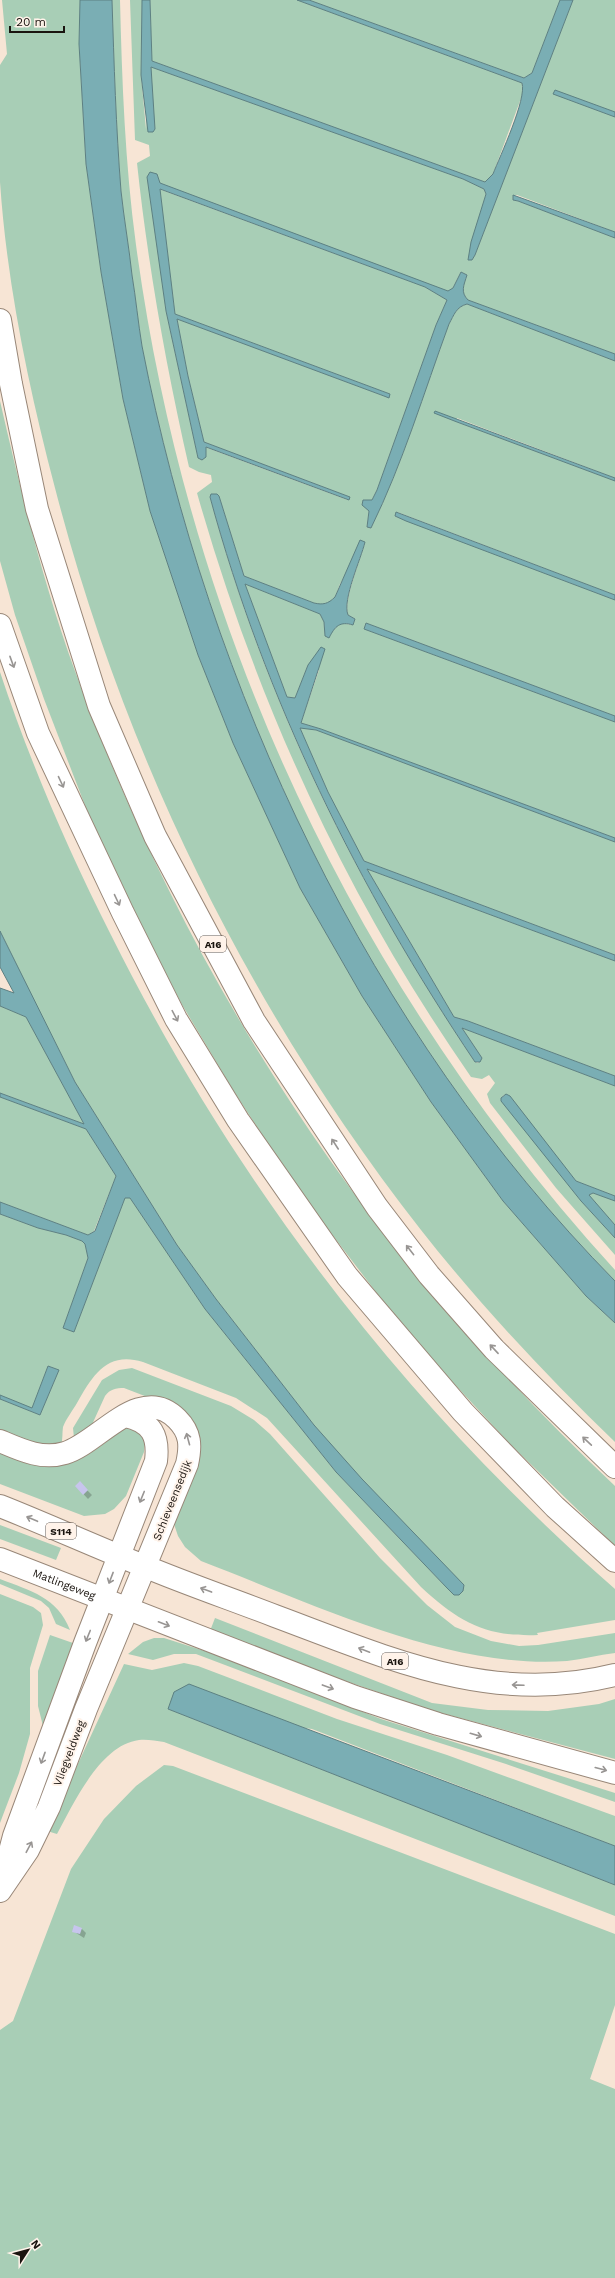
<svg xmlns="http://www.w3.org/2000/svg" width="615" height="2278" font-family="'Work Sans',sans-serif">
<style>
.green{fill:#a8ceb6}
.water{fill:#7aaeb4;stroke:#5d8082}
.shadow{fill:#0003}
.building{fill:#c7c5ed}
.lines{fill:none;stroke-linecap:round;stroke-linejoin:round}
.secondary-casing{stroke:#988778;stroke-width:24}
.highway-casing{stroke:#988778;stroke-width:24}
.secondary{stroke:#fff;stroke-width:22}
.highway{stroke:#fff;stroke-width:22}
.oneway{stroke:#989593}
.labels{text-anchor:middle;stroke-width:4;stroke-linejoin:round;paint-order:stroke}
.shield{fill:#fff3ea;stroke:#5f5751;stroke-width:1}
.shield-label{font-size:10px;font-weight:bold;fill:#1a140f}
.street-label{font-size:11px;fill:#1a140f;stroke:#fff3ea}
</style>
<rect width="100%" height="100%" fill="#f7e5d5"/>
<!-- green -->
<path class="green" d="M2 0H80L79 44 86 164 101 272 123 399 150 511 198 655 233 743 300 888 362 996 431 1102 503 1201 586 1296 615 1323V1442C546 1375 480 1305 421 1230 249 1010 125 758 55 488 29 389 7 285 0 182 0 143 0 104 0 65L7 54Z
M112 0H120C122 82 125 163 136 245 188 629 353 983 615 1270V1281C368 1031 209 688 142 346 138 322 136 299 132 275 129 247 124 219 121 191 116 127 114 64 112 0Z
M130 0H142L141 75 146 129 151 67 463 179 484 189 486 194 469 260H472L475 255 573 0H615V112L555 91 567 99 615 117V232L517 195 513 196V200L518 201 615 238V354L468 300C460 292 464 285 467 275L461 272 453 288 448 292 159 183 157 174 166 311 198 458 201 459 206 454 205 447 348 500 350 497 204 442 188 376 177 319 384 396 390 394 175 314 159 189 425 287 447 300 436 325 377 490 372 500H363L369 510 367 527 371 528C403 463 424 392 449 324 454 315 456 307 467 304L615 361V478L457 418V422L615 481V595L397 512 395 516 615 600V716L366 623 364 629 615 722V838L321 729 301 723 319 670 308 665 295 698 287 697 245 584 320 614 324 622 325 636 331 633 340 623 353 625 355 619 348 615C343 600 361 560 365 542L340 584 335 597 330 602 322 605 314 603 244 576 219 496 210 497C264 700 358 888 475 1062L478 1063 482 1058 462 1028 615 1086V1196L576 1181 504 1095 501 1098 581 1201 615 1238V1255L556 1188 490 1103 487 1094 495 1083 489 1075 482 1079 471 1077C346 897 257 704 197 493L212 482 211 475 199 472 189 467C166 366 148 266 137 163L150 156 149 145 135 140Z
M150 0H297L522 83 523 93 493 174 485 182 152 61Z
M309 0H560L532 73 524 78Z
M0 401C21 492 43 583 75 671 190 987 370 1256 615 1486V1546L510 1444 408 1334 298 1190 233 1090 181 1003 120 884 86 808 44 699 15 615 0 561Z
M0 672C30 762 68 850 111 935 235 1184 406 1406 615 1589V1620L537 1633 538 1635C485 1637 459 1622 421 1587L267 1418 236 1398 143 1362C107 1351 93 1375 77 1403 73 1410 66 1419 63 1427 62 1433 63 1439 61 1445L47 1447 0 1433V1399L40 1415 59 1370 48 1366 32 1409 0 1395V1214L38 1228 66 1235 82 1241 85 1244 88 1258 63 1328 74 1332 125 1198H130L205 1309 304 1432 336 1472 447 1588 454 1595H459L314 1425 216 1299 177 1245 75 1082 34 1000 0 931Z
M301 727 316 730 615 842V955L364 861 328 792 300 728Z
M367 869 615 961V1076L468 1021 454 1017Z
M0 1006 26 1017 84 1124 0 1093Z
M0 1097 86 1129 116 1176 94 1231 88 1235 0 1202Z
M593 1193 615 1201V1225L588 1195Z
M132 1368 231 1406 254 1420 270 1434 380 1558 427 1605 455 1627 491 1641 519 1646 538 1645 615 1633V1653C599 1655 583 1659 567 1661 449 1670 311 1603 201 1561L185 1547 178 1536 174 1524 182 1490 176 1408 124 1388C116 1388 110 1389 105 1396L90 1429 74 1438 73 1428 102 1380 119 1370Z
M128 1428 141 1434 145 1443 144 1452 126 1496 114 1509 105 1514 84 1516 0 1484V1450C19 1454 39 1461 58 1463 82 1465 105 1442 123 1429Z
M0 1525 61 1548 56 1560 0 1539Z
M0 1579C31 1591 57 1597 70 1630L56 1624 49 1608 41 1601 0 1584Z
M0 1594 33 1607 41 1613 43 1625 30 1668V1734L19 1773 0 1823Z
M215 1618 432 1703 488 1710 548 1711 599 1704 615 1699V1759L430 1710 302 1666 210 1631Z
M50 1635 73 1643V1645L46 1738 38 1706V1671Z
M154 1638H164L211 1653 381 1719 615 1793V1802L506 1764 380 1724 196 1654H174L153 1660 128 1654 143 1642Z
M184 1663 198 1666 337 1719 447 1755 615 1816V1846L312 1729 168 1709 615 1885V1916L164 1742C156 1741 147 1739 139 1740 100 1745 74 1803 57 1834L47 1831 124 1664 152 1670Z
M164 1765 173 1766 615 1934V2005L590 2079 615 2089V2278H0V2030L13 2021 71 1869 104 1819 136 1786Z"/>
<!-- water -->
<path class="water" d="M80 0H112C114 64 116 127 121 191 124 219 129 247 132 275 136 299 138 322 142 346 209 689 368 1030 615 1281V1323L586 1296 503 1201 431 1102 362 996 300 888 233 743 198 655 150 511 123 399 101 272 86 164 79 44Z
M142 0H150L152 61 485 182 493 174C500 156 527 99 522 83L297 0H309L524 78 532 73 560 0H573L475 255 472 260H468L471 242 486 194 484 189 463 179 151 67 155 129 153 132H148L141 75Z
M555 90 615 112V117L553 94Z
M150 172 157 174 160 183 448 291 453 288 461 272 467 275C464 285 460 292 468 300L615 354V361L467 304C456 307 454 315 449 324 424 392 403 463 371 528L367 527 369 511 362 505 363 500H372L377 490 436 325 447 300 425 287 160 189 175 314 390 394 389 398 384 396 177 319 188 376 204 442 350 497 349 500 206 447V457L202 460 198 458 166 311 147 177Z
M513 195 615 232V238L518 201 513 200Z
M435 411 615 478V481L457 422 434 413Z
M211 494H217L219 496 244 576 314 603C323 605 328 604 335 597L360 540 365 542C361 559 342 600 348 615L355 619 353 625C340 621 335 626 329 638L325 636 324 622 320 614 245 584 287 697 295 698 308 665 321 647 325 649 301 723 321 729 615 838V842L316 730 300 728 328 792 364 861 615 955V961L367 869 454 1017 468 1021 615 1076V1086L462 1028 482 1058 480 1062H475C358 888 265 700 210 497Z
M396 512 615 595V600L406 521 395 516Z
M366 623 615 716V722L364 629Z
M0 931 75 1082 177 1245 216 1299 314 1425 362 1479 464 1585 463 1591 459 1595H454L447 1588 336 1472 304 1432 205 1309 130 1198H125L74 1332 63 1328 88 1258 85 1244 82 1241 66 1235 38 1228 0 1214V1202L88 1235 95 1231 116 1176 86 1129 0 1097V1093L84 1124 26 1017 0 1006V988L14 993 0 967Z
M506 1094 510 1096 576 1181 615 1196V1201L593 1193 589 1195 615 1225V1238L581 1201 501 1101V1098Z
M48 1366 59 1370 40 1415 0 1399V1395L32 1408Z
M189 1684 615 1846V1885L168 1709 174 1692Z"/>
<!-- shadow -->
<path class="shadow" d="M80 1483 92 1495 88 1499 76 1486Z
M82 1929 86 1933 84 1938 73 1931Z"/>
<!-- building -->
<path class="building" d="M80 1481 88 1490 83 1495 75 1486Z
M74 1925 82 1928 80 1934 72 1932Z"/>
<g class="lines">
<defs>
<path id="secondary" d="M0 1441C21 1450 42 1460 65 1453 99 1443 140 1382 177 1419 191 1433 191 1446 187 1464L86 1709 49 1807 28 1850 0 1891
M4 1874 14 1836 85 1643 156 1461C159 1436 152 1422 126 1416"/>
<g id="highway">
<path d="M0 320 11 384 37 509 99 706 155 836 254 1021 377 1207 429 1275 494 1349 615 1467"/>
<path d="M0 625 38 733 123 913 176 1019 238 1120 347 1276 463 1412 555 1507 615 1561"/>
<path d="M0 1506C48 1525 96 1547 144 1566 187 1584 231 1599 275 1616 388 1658 492 1706 615 1675"/>
<path id="s1" d="M0 1559 355 1697 438 1724 615 1773"/>
</g>
</defs>
<!-- secondary casing -->
<use href="#secondary" class="secondary-casing"/>
<!-- highway casing -->
<use href="#highway" class="highway-casing"/>
<!-- secondary -->
<use href="#secondary" class="secondary"/>
<!-- highway -->
<use href="#highway" class="highway"/>
</g>
<!-- one-way arrows -->
<defs><path id="oneway-shaft" d="M-6 0H5M1.5-3L5.5 0L1.5 3" fill="none" stroke-width="1.6" stroke-linecap="round" stroke-linejoin="round"/></defs>
<g class="oneway">
<use href="#oneway-shaft" transform="translate(12 662) rotate(70)"/>
<use href="#oneway-shaft" transform="translate(61 782) rotate(65)"/>
<use href="#oneway-shaft" transform="translate(117 900) rotate(65)"/>
<use href="#oneway-shaft" transform="translate(175 1016) rotate(62)"/>
<use href="#oneway-shaft" transform="translate(335 1144) rotate(-123)"/>
<use href="#oneway-shaft" transform="translate(410 1250) rotate(-128)"/>
<use href="#oneway-shaft" transform="translate(494 1349) rotate(-133)"/>
<use href="#oneway-shaft" transform="translate(188 1439) rotate(-105)"/>
<use href="#oneway-shaft" transform="translate(587 1441) rotate(-137)"/>
<use href="#oneway-shaft" transform="translate(142 1497) rotate(112)"/>
<use href="#oneway-shaft" transform="translate(32 1519) rotate(-157)"/>
<use href="#oneway-shaft" transform="translate(111 1578) rotate(111)"/>
<use href="#oneway-shaft" transform="translate(206 1590) rotate(-160)"/>
<use href="#oneway-shaft" transform="translate(164 1624) rotate(21)"/>
<use href="#oneway-shaft" transform="translate(88 1636) rotate(112)"/>
<use href="#oneway-shaft" transform="translate(364 1650) rotate(-159)"/>
<use href="#oneway-shaft" transform="translate(518 1685) rotate(-178)"/>
<use href="#oneway-shaft" transform="translate(328 1687) rotate(20)"/>
<use href="#oneway-shaft" transform="translate(476 1735) rotate(16)"/>
<use href="#oneway-shaft" transform="translate(43 1758) rotate(110)"/>
<use href="#oneway-shaft" transform="translate(601 1769) rotate(15)"/>
<use href="#oneway-shaft" transform="translate(29 1847) rotate(-62)"/>
</g>
<g class="labels">
<!-- shield labels -->
<g class="shield">
<rect x="200" y="936" width="26" height="16" rx="3"/>
<rect x="46" y="1523" width="30" height="16" rx="3"/>
<rect x="382" y="1653" width="26" height="16" rx="3"/>
</g>
<g class="shield-label">
<text x="213" y="948">A16</text>
<text x="61" y="1535">S114</text>
<text x="395" y="1665">A16</text>
</g>
<!-- street labels -->
<g class="street-label">
<text transform="translate(172 1500) rotate(-68)" y="4">Schieveensedijk</text>
<text dy="4" stroke="none"><textPath href="#s1" startOffset="69">Matlingeweg</textPath></text>
<text transform="translate(69 1753) rotate(-69)" y="4">Vliegveldweg</text>
</g>
</g>
<!-- north arrow -->
<g transform="translate(28 2250) rotate(54)" stroke="#fff3ea" stroke-width="3" paint-order="stroke">
<path d="M0-3L7 15L0 10L-7 15Z" fill="#1a140f"/>
<text y="-6" font-size="11" font-weight="bold" text-anchor="middle" fill="#1a140f">N</text>
</g>
<!-- scale -->
<path d="M10 26v6h54v-6" fill="none" stroke="#1a140f" stroke-width="2"/>
<text x="16" y="26" font-size="12" fill="#1a140f" stroke="#fff3ea" stroke-width="3" paint-order="stroke">20 m</text>
</svg>
